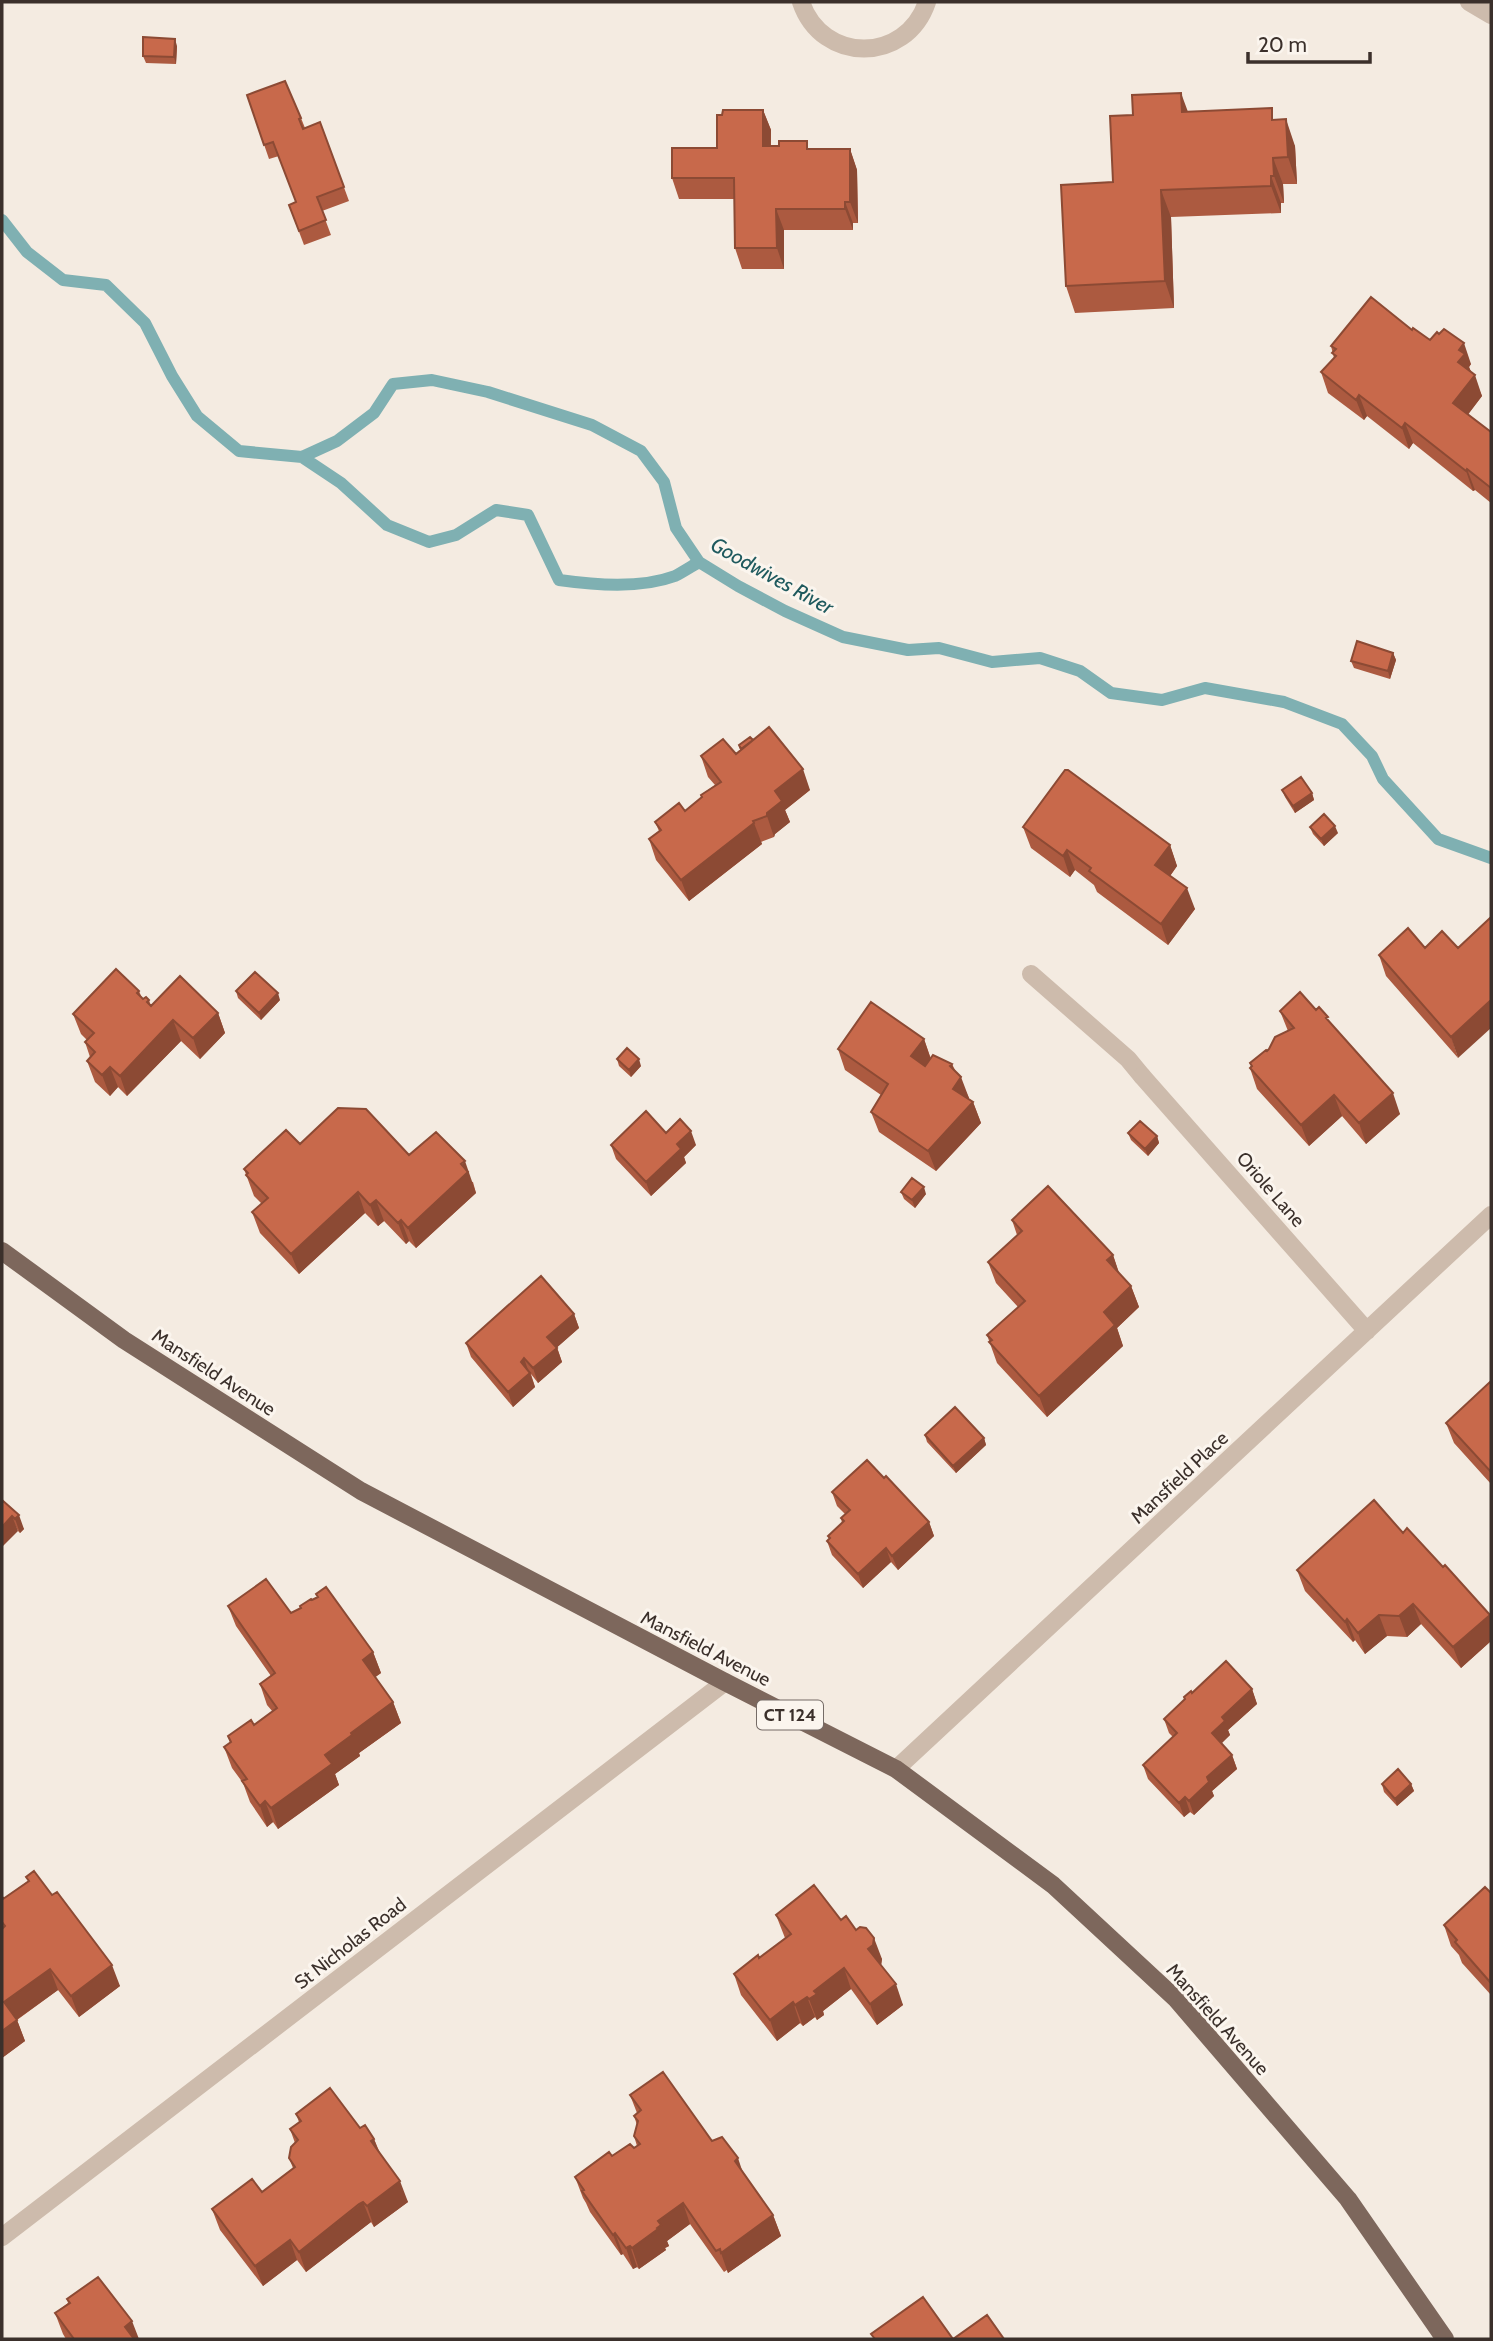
<svg xmlns="http://www.w3.org/2000/svg" width="1493" height="2341" font-family="Cabin,sans-serif">
<style>
.lines{fill:none;stroke-linecap:round;stroke-linejoin:round}
.stream{stroke:#7fb0b2;stroke-width:12}
.service{stroke:#cdbbac;stroke-width:18}
.minor{stroke:#cdbbac;stroke-width:18}
.primary{stroke:#7d675c;stroke-width:18}
.wall{fill:#ac5a40}
.shaded-wall{fill:#8c4a34}
.building{fill:#c8694b;stroke:#8c4a34;stroke-width:2}
.labels{text-anchor:middle;stroke-width:6;stroke-linejoin:round;paint-order:stroke}
.shield{fill:#fbf5ee;stroke:#756b66;stroke-width:2}
.shield-label{font-size:18px;font-weight:bold;fill:#3b302b}
.street-label{font-size:19px;fill:#3b302b;stroke:#fbf5ee}
.water-label{font-size:21px;font-style:italic;fill:#1f5a5e;stroke:#fbf5ee}
</style>
<rect width="100%" height="100%" fill="#f4ebe1"/>
<g class="lines">
<!-- stream -->
<path class="stream" d="M2 220 27 252 63 280 106 285 145 323 172 376 197 416 239 451 302 457 337 441 374 413 393 384 432 380 488 392 592 425 641 451 664 482 676 528 699 562 738 586 785 611 843 637 908 650 939 648 992 662 1040 658 1080 671 1111 693 1162 700 1205 688 1284 702 1342 724 1372 756 1383 779 1438 839 1491 858
M302 457 341 483 387 525 429 542 456 535 496 510 528 515 559 580C595 585 640 589 675 576 683 572 692 566 699 562"/>
<!-- service -->
<path class="service" d="M1031 974 1128 1059 1142 1076"/>
<!-- minor -->
<path class="minor" d="M801 2C822 64 906 64 927 2
M1469 2 1491 15
M1142 1076 1367 1331
M896 1769 1491 1215
M2 2237 725 1682"/>
<!-- primary -->
<path class="primary" d="M2 1251 124 1340 361 1491 725 1682 896 1769 1053 1885 1176 1999 1348 2199 1445 2339"/>
</g>
<!-- wall -->
<path class="wall" d="M177 46 176 64 146 63 143 56Z
M247 95 301 118 305 128 320 122 349 201 322 211 331 235 304 245 289 205 296 202 279 156 269 159Z
M763 110 771 130V146L810 149H850L857 170 858 223H853V230H784V269H742L735 248 734 199H679L672 178 717 148Z
M1188 112 1276 120 1295 146 1297 184H1283L1284 203H1281V213L1171 217 1174 308 1075 313 1066 286 1113 182Z
M1412 330 1471 364 1469 367 1482 396 1468 414 1491 432V503L1475 490 1473 491 1413 443 1409 449 1367 416 1364 420 1328 393 1321 372 1334 358 1331 346Z
M1393 653 1396 660 1390 679 1354 668 1351 661Z
M753 740 810 790 785 810 790 822 775 834 774 837 761 842 762 844 689 901 656 860 649 839 659 831 655 822 685 811 702 798 701 795 715 785 708 777 701 756 736 754 740 750 739 745Z
M1282 790 1312 793 1314 800 1295 813 1285 797Z
M1023 827 1170 845 1177 866 1170 876 1195 909 1168 945 1097 892 1094 885 1075 870 1070 877 1031 848Z
M1310 827 1338 833 1324 846 1313 834Z
M1425 948 1458 1058 1386 976 1379 955Z
M139 991 142 998 149 1000 151 1006 218 1013 225 1033 200 1059 181 1041 127 1096 118 1087 110 1096 95 1082 87 1061 90 1057 85 1042 87 1040 81 1034 73 1014Z
M236 991 280 1000 261 1020 238 998Z
M1316 1010 1329 1023 1400 1114 1366 1144 1342 1116 1309 1146 1257 1089 1250 1068 1251 1066 1250 1063 1267 1051 1288 1031 1280 1011Z
M924 1039 931 1059 952 1064 969 1098 968 1099 973 1102 981 1123 936 1171 879 1132 871 1112 881 1095 845 1070 838 1049Z
M617 1059 641 1066 631 1077 619 1066Z
M666 1133 696 1145 684 1157 686 1163 651 1196 616 1159 611 1145Z
M1128 1133 1157 1136 1159 1143 1148 1156 1131 1140Z
M300 1144 473 1182 476 1193 416 1248 409 1241 406 1244 384 1221 378 1226 365 1213 299 1274 260 1233 252 1212 262 1204 254 1196 244 1169Z
M901 1192 926 1194 915 1208 904 1199Z
M1012 1220 1113 1255 1119 1273 1131 1286 1139 1307 1117 1328 1123 1346 1047 1417 997 1363 987 1335 1018 1307 996 1283 988 1262 1017 1235Z
M574 1314 579 1328 557 1347 562 1362 538 1383 531 1374 535 1387 513 1407 471 1357 466 1343Z
M1491 1381V1484L1454 1443 1446 1423Z
M925 1435 984 1438 986 1445 956 1473 927 1442Z
M884 1478 929 1522 934 1536 898 1570 891 1562 863 1588 832 1555 827 1541 829 1539 828 1536 842 1523 841 1518 845 1514 837 1506 832 1492Z
M2 1500 24 1529 20 1533 18 1531Z
M1403 1533 1491 1619V1641L1461 1668 1421 1624 1407 1637 1387 1636 1365 1654 1355 1640 1353 1642 1305 1591 1297 1570Z
M316 1594 373 1652 381 1673 375 1677 393 1702 401 1723 359 1753 360 1756 335 1774 339 1785 278 1829 273 1822 267 1827 250 1802 243 1783 232 1768 224 1747 230 1743 228 1736 254 1725 273 1712 267 1705 260 1684 271 1676 236 1626 228 1606 291 1613 300 1608V1606L317 1597Z
M1252 1689 1257 1704 1228 1730 1230 1735 1221 1743 1232 1755 1237 1769 1212 1791 1214 1796 1194 1815 1190 1812 1184 1817 1148 1779 1143 1765 1173 1737 1169 1733 1164 1719 1184 1700V1697L1192 1693Z
M1382 1784H1411L1414 1791 1397 1806 1384 1792Z
M26 1877 120 1986 79 2017 58 1990 17 2020 25 2041 2 2058V1896L3 1899 28 1881Z
M1491 1893V1995L1462 1963 1459 1955 1451 1946 1444 1925Z
M776 1915 841 1920 856 1930 882 1959 881 1965 903 2005 877 2025 851 1989 823 2011 824 2015 817 2020 815 2017 803 2026 800 2023 777 2041 741 1995 734 1974 759 1958 785 1938Z
M630 2095 712 2141 743 2172 773 2215 781 2236 728 2273 727 2270 724 2272 690 2224 667 2241 669 2246 665 2248 666 2250 639 2269 637 2267 633 2269 623 2254 621 2255 590 2212 586 2203 583 2198 575 2177 612 2156 637 2146 634 2136 637 2125 634 2116 637 2113Z
M296 2114 360 2128 374 2139 380 2153 408 2202 374 2227 371 2222 367 2225 306 2272 297 2260 263 2286 220 2230 212 2209 262 2192 293 2168 289 2158 295 2143 290 2129 299 2122Z
M67 2299 139 2339H66L63 2334 55 2313 68 2303Z"/>
<!-- shaded-wall -->
<path class="shaded-wall" d="M175 39 177 46 176 64 174 57Z
M1181 93 1191 120 1182 112Z
M763 110 771 130 770 167 763 146Z
M1286 119 1295 146 1297 184 1288 157Z
M850 149 857 170 858 223 850 202Z
M1273 158 1283 184 1284 203 1274 176Z
M1271 176 1281 203V213L1271 186Z
M1161 190 1171 217 1174 308 1165 281Z
M845 202 853 223V230L845 209Z
M776 209 784 230V269L777 248Z
M1464 343 1471 364 1469 367 1472 375 1458 362 1459 350Z
M1475 375 1482 396 1461 424 1453 403Z
M1359 395 1367 416 1364 420 1356 400Z
M1405 423 1413 443 1409 449 1402 428Z
M1467 469 1475 490 1473 491 1466 471Z
M1393 653 1396 660 1390 679 1388 671Z
M803 769 810 790 785 810 790 822 775 834 774 837 767 816 775 791Z
M1312 793 1314 800 1295 813 1293 806Z
M754 823 762 844 689 901 681 880Z
M1335 826 1338 833 1324 846 1321 839Z
M1170 845 1177 866 1163 886 1155 865Z
M1067 850 1075 870 1070 877 1063 856Z
M1187 888 1195 909 1168 945 1161 924Z
M278 993 280 1000 261 1020 259 1013Z
M1491 1000V1028L1458 1058 1451 1037Z
M218 1013 225 1033 200 1059 193 1038Z
M173 1020 181 1041 127 1096 120 1076Z
M924 1039 931 1060 919 1077 911 1056Z
M639 1059 641 1066 631 1077 629 1070Z
M952 1064 958 1082 961 1077 969 1098 961 1109 953 1089 950 1066Z
M110 1067 118 1087 110 1096 102 1075Z
M1393 1093 1400 1114 1366 1144 1359 1123Z
M1334 1095 1342 1116 1309 1146 1301 1125Z
M973 1102 981 1123 936 1171 928 1151Z
M691 1131 696 1145 684 1157 686 1163 651 1196 646 1182 677 1144Z
M1157 1136 1159 1143 1148 1156 1145 1149Z
M465 1161 476 1193 416 1248 408 1228Z
M924 1187 926 1194 915 1208 912 1200Z
M358 1192 365 1213 299 1274 291 1254Z
M376 1200 384 1221 378 1226 370 1205Z
M401 1220 409 1241 406 1244 398 1223Z
M1113 1255 1120 1276 1107 1260Z
M1131 1286 1139 1307 1117 1328 1123 1346 1047 1417 1039 1396 1104 1312Z
M574 1314 579 1328 553 1351 547 1337Z
M557 1348 562 1362 538 1383 533 1368Z
M524 1358 529 1373 521 1362Z
M530 1373 535 1387 513 1407 508 1392Z
M984 1438 986 1445 956 1473 953 1466Z
M19 1515 24 1529 20 1533 15 1519Z
M12 1516 18 1531 2 1547V1527Z
M929 1522 934 1536 898 1570 892 1556Z
M886 1548 891 1562 863 1588 858 1574Z
M1413 1604 1421 1624 1407 1637 1399 1616Z
M1379 1615 1387 1636 1365 1654 1358 1633Z
M1490 1615 1491 1619V1641L1461 1668 1453 1647Z
M1347 1619 1355 1640 1353 1642 1345 1622Z
M373 1652 381 1673 370 1681 363 1660Z
M1252 1689 1257 1704 1228 1730 1230 1735 1217 1748 1212 1733 1222 1717Z
M393 1702 401 1723 359 1753 360 1756 335 1774 339 1785 278 1829 271 1808 325 1755 351 1733Z
M1232 1755 1237 1769 1212 1791 1214 1796 1194 1815 1189 1801 1207 1777Z
M1411 1784 1414 1791 1397 1806 1395 1799Z
M1185 1797 1190 1812 1184 1817 1179 1803Z
M265 1801 273 1822 267 1827 260 1806Z
M874 1938 882 1959 881 1966 868 1949Z
M112 1965 120 1986 79 2017 71 1996Z
M844 1968 851 1989 823 2011 824 2015 817 2020 809 1999 814 1991Z
M50 1969 58 1990 12 2023 4 2002Z
M896 1984 903 2005 877 2025 870 2004Z
M807 1997 815 2017 803 2026 795 2005Z
M793 2002 800 2023 777 2041 770 2020Z
M17 2020 25 2041 2 2058V2031Z
M374 2139 382 2160 371 2141Z
M738 2158 745 2179 735 2161Z
M400 2181 408 2202 374 2227 367 2206Z
M363 2202 371 2222 306 2272 299 2252Z
M683 2203 690 2224 667 2241 669 2246 665 2248 666 2250 639 2269 632 2248 657 2228 658 2221Z
M773 2215 781 2236 728 2273 721 2253Z
M615 2233 623 2254 621 2255 613 2235Z
M290 2240 297 2260 263 2286 255 2266Z
M630 2246 637 2267 633 2269 626 2248Z
M132 2321 139 2339H130L125 2327Z"/>
<!-- building -->
<path class="building" d="M143 37 175 39 174 57 143 56Z
M285 81 301 118 299 119 303 129 320 122 344 187 317 197 326 220 299 231 289 205 296 202 273 142 264 145 247 95Z
M1181 93 1182 112 1272 108V120L1286 119 1288 157 1273 158 1274 176H1271V186L1161 190 1165 281 1066 286 1061 185 1113 182 1110 116 1133 115 1132 95Z
M723 110H763V146H779V141H807V149H850V202H845V209H776L777 248H735L734 178H672V148H717V115H722Z
M1371 297 1412 330 1413 328 1430 340 1437 332 1439 334 1444 329 1464 343 1459 350 1465 354 1458 362 1475 375 1453 403 1491 432V488L1467 469 1466 471 1405 423 1402 428 1359 395 1356 400 1321 372 1336 356 1332 353 1336 349 1331 346Z
M1357 641 1393 653 1388 671 1351 661Z
M769 727 803 769 775 791 782 801 767 813V816L753 821 754 823 681 880 649 839 661 830 655 822 679 803 685 811 702 797 701 795 721 782 701 756 723 739 736 754Z
M750 737 753 740 741 749 739 745Z
M1065 770H1068L1170 845 1155 865 1187 888 1161 924 1089 871 1091 868 1067 850 1063 856 1023 827Z
M1301 777 1312 793 1293 806 1282 790Z
M1324 814 1335 826 1321 839 1310 827Z
M1491 917V1000L1451 1037 1379 955 1408 928 1425 948 1442 931 1458 948Z
M116 969 139 991 137 993 143 999 146 997 149 1000 147 1002 151 1006 180 976 218 1013 193 1038 173 1020 120 1076 110 1067 102 1075 87 1061 95 1052 85 1042 94 1033 73 1014Z
M255 972 278 993 259 1013 236 991Z
M1300 992 1316 1010 1319 1007 1328 1017 1326 1018 1393 1093 1359 1123 1334 1095 1301 1125 1250 1068 1252 1066 1250 1063 1266 1050 1267 1051 1269 1049 1275 1037 1294 1028 1280 1011Z
M871 1002 924 1039 911 1056 925 1066 933 1055 952 1064 950 1066 961 1077 953 1089 973 1102 928 1151 871 1112 888 1084 838 1049Z
M627 1048 639 1059 629 1070 617 1059Z
M338 1108 366 1109 409 1155 436 1132 465 1161 461 1164 468 1172 408 1228 401 1220 398 1223 376 1200 370 1205 358 1192 291 1254 252 1212 268 1198 246 1175 248 1173 244 1169 286 1130 300 1144Z
M646 1111 666 1133 680 1119 691 1131 677 1144 681 1149 646 1182 611 1145Z
M1140 1121 1157 1136 1145 1149 1128 1133Z
M912 1178 924 1187 912 1200 901 1192Z
M1048 1186 1113 1255 1107 1260 1131 1286 1104 1312 1115 1325 1039 1396 989 1342 992 1340 987 1335 1025 1301 988 1262 1022 1231 1012 1220Z
M541 1276 574 1314 547 1337 557 1348 533 1368 524 1358 521 1362 530 1373 508 1392 466 1343Z
M1491 1381V1472L1446 1423Z
M955 1407 984 1438 953 1466 925 1435Z
M867 1460 884 1478 886 1476 929 1522 892 1556 886 1548 858 1574 827 1541 830 1538 828 1536 844 1521 841 1518 850 1510 832 1492Z
M2 1500 19 1515 15 1519 12 1516 2 1527Z
M1374 1500 1403 1533 1407 1528 1443 1567 1445 1565 1490 1615 1453 1647 1413 1604 1399 1616 1379 1615 1358 1633 1347 1619 1345 1622 1297 1570Z
M266 1579 291 1613 301 1608 300 1606 311 1599 312 1600 318 1597 316 1594 326 1587 373 1652 363 1660 393 1702 351 1733 352 1735 325 1755 332 1764 271 1808 265 1801 260 1806 242 1781 247 1779 224 1747 231 1742 228 1736 251 1720 254 1725 277 1708 260 1684 275 1673 228 1606Z
M1226 1661 1252 1689 1222 1717 1225 1721 1212 1733 1232 1755 1207 1777 1209 1782 1189 1801 1185 1797 1179 1803 1143 1765 1177 1733 1164 1719 1185 1699 1184 1697 1191 1691 1192 1693Z
M1398 1769 1411 1784 1395 1799 1382 1784Z
M34 1871 52 1895 57 1892 112 1965 71 1996 50 1969 4 2002 17 2020 2 2031V1929L5 1926 2 1922V1896L3 1899 29 1881 26 1877Z
M814 1885 841 1920 846 1916 856 1930 860 1927 866 1928 874 1938 873 1945 868 1949 896 1984 870 2004 844 1968 814 1991 817 1994 809 1999 807 1997 795 2005 793 2002 770 2020 734 1974 758 1955 759 1958 791 1934 776 1915Z
M1485 1887 1491 1893 1490 1982 1455 1942 1457 1940 1444 1925Z
M663 2072 712 2141 722 2137 738 2158 735 2161 773 2215 721 2253 720 2249 716 2251 683 2203 658 2221 661 2225 657 2228 658 2229 632 2248 630 2246 626 2248 615 2233 613 2235 582 2191 584 2190 575 2177 609 2152 612 2156 630 2144 634 2148 640 2144 634 2136 638 2121 634 2116 641 2110 630 2095Z
M330 2088 360 2128 365 2125 374 2139 371 2141 400 2181 367 2206 363 2202 359 2204 299 2252 290 2240 255 2266 212 2209 252 2179 262 2192 295 2167 289 2158 291 2147 298 2140 290 2129 301 2121 296 2114Z
M98 2277 132 2321 125 2327 134 2339H74L55 2313 70 2303 67 2299Z
M923 2297 953 2339 987 2315 1004 2339H875L871 2334Z"/>
<g class="labels">
<!-- shield labels -->
<rect class="shield" x="757" y="1700.5" width="66" height="29" rx="5"/>
<g class="shield-label">
<text x="790" y="1721">CT 124</text>
</g>
<!-- street labels -->
<g class="street-label">
<text transform="translate(1271 1189) rotate(49)" y="7">Oriole Lane</text>
<text transform="translate(214 1372) rotate(33)" y="7">Mansfield Avenue</text>
<text transform="translate(1179 1477) rotate(-43)" y="7">Mansfield Place</text>
<text transform="translate(706 1648) rotate(27)" y="7">Mansfield Avenue</text>
<text transform="translate(350 1943) rotate(-38)" y="7">St Nicholas Road</text>
<text transform="translate(1218 2019) rotate(48)" y="7">Mansfield Avenue</text>
</g>
<!-- water labels -->
<g class="water-label">
<text transform="translate(772 576) rotate(29)" y="7">Goodwives River</text>
</g>
</g>
<!-- border -->
<rect width="1493" height="2341" fill="none" stroke="#3b302b" stroke-width="7"/>
<!-- scale -->
<path d="M1248 52v10h122v-10" fill="none" stroke="#3b302b" stroke-width="3.5"/>
<text x="1258" y="52" font-size="21" fill="#3b302b" stroke="#fbf5ee" stroke-width="5" paint-order="stroke">20 m</text>
</svg>
